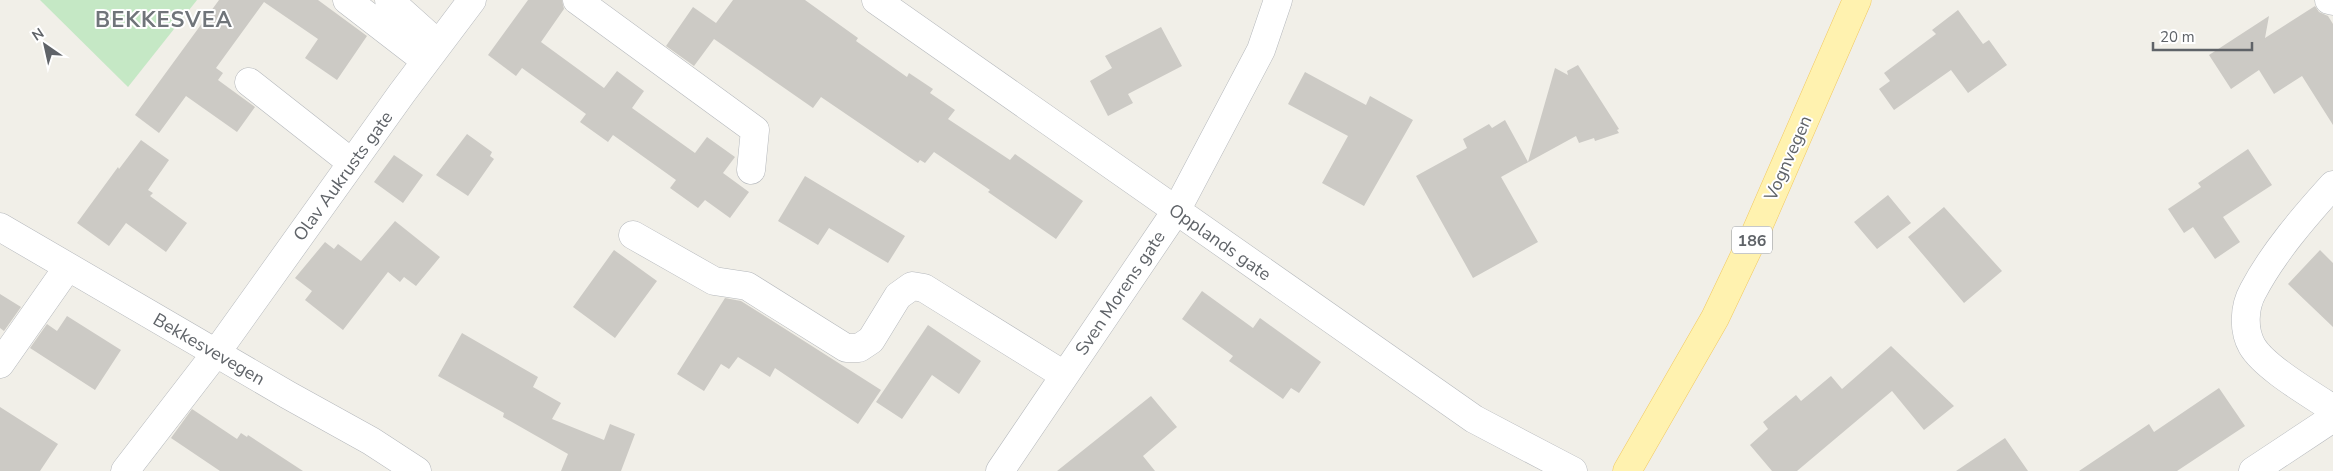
<svg xmlns="http://www.w3.org/2000/svg" width="2333" height="471" font-family="'Nunito Sans',sans-serif">
<style>
.green{fill:#c5e8c5}
.building{fill:#cccac5}
.lines{fill:none;stroke-linecap:round;stroke-linejoin:round}
.minor-casing{stroke:#b5b8bc;stroke-width:29}
.major-casing{stroke:#f2c960;stroke-width:29}
.minor{stroke:#fff;stroke-width:28}
.major{stroke:#fff2af;stroke-width:28}
.labels{text-anchor:middle;stroke-width:4;stroke-linejoin:round;paint-order:stroke}
.shield{fill:#fff;stroke:#8f9295;stroke-width:1}
.shield-label{font-size:16px;font-weight:bold;fill:#5f6368}
.street-label{font-size:18px;fill:#5f6368;stroke:#fff}
.district-label{font-size:22px;font-weight:bold;letter-spacing:1px;fill:#70757a;stroke:#fff}
</style>
<rect width="100%" height="100%" fill="#f1efe8"/>
<!-- green -->
<path class="green" d="M40 0H197L128 87Z"/>
<!-- building -->
<path class="building" d="M219 0H318L367 36 337 80 305 58 318 39 264 2 216 68 223 73 218 80 255 107 237 132 186 96 159 133 135 115Z
M528 0H562L564 9 541 42 604 88 617 71 644 91 632 108 695 153 707 137 735 157 723 173 749 192 730 218 705 200 698 208 670 188 676 180 613 135 608 142 580 122 586 114 522 68 516 76 488 55Z
M733 0H805L858 38 856 41 907 77 909 73 933 89 930 93 955 110 948 119 1010 160 1015 154 1083 201 1056 239 988 192 990 190 934 152 925 163 920 160 918 163 821 97 813 108 714 39 694 66 666 46 693 7 716 23Z
M2315 6 2319 12 2328 16 2333 24V125L2302 76 2274 94 2259 70 2231 89 2209 55 2269 16 2265 38Z
M1958 10 1983 44 1989 40 2007 65 1968 93 1951 70 1894 110 1879 89 1890 81 1884 73 1936 34 1932 30Z
M1161 27 1182 66 1128 94 1133 103 1108 116 1090 81 1112 68 1105 56Z
M1578 65 1619 129 1617 130 1619 133 1595 141 1594 138 1579 143 1576 136 1501 177 1538 242 1473 278 1416 176 1467 148 1463 139 1489 124 1492 128 1505 120 1528 162 1555 68 1568 75 1567 71Z
M1305 72 1366 105 1370 96 1413 120 1364 206 1322 183 1348 136 1288 104Z
M467 134 492 152 490 156 494 159 468 196 436 175Z
M141 140 169 160 148 190 153 193 150 196 187 223 166 252 126 223 109 246 77 223 118 167 119 169Z
M2248 149 2272 185 2223 217 2240 242 2215 259 2193 227 2184 233 2168 209 2201 187 2198 183Z
M394 155 423 175 403 203 374 182Z
M805 176 905 236 888 263 829 228 818 245 778 221Z
M1888 195 1911 223 1877 249 1854 222Z
M1944 207 2002 271 1964 303 1908 237Z
M395 221 440 257 416 286 404 277 400 282 388 272 343 330 305 300 312 291 295 278 325 242 334 249 338 244 361 261Z
M614 250 657 281 615 338 573 307Z
M2320 250 2333 263V327L2288 284Z
M1202 291 1253 328 1260 318 1321 362 1299 393 1291 388 1283 399 1229 361 1233 356 1182 319Z
M0 294 21 307 4 331 0 328Z
M725 298 741 301 881 390 858 424 775 368 770 377 738 357 729 369 721 364 704 391 677 374Z
M67 316 121 350 95 390 30 348 47 324 57 331Z
M928 325 981 361 959 394 932 375 902 419 876 402Z
M462 333 538 377 533 387 561 403 552 419 604 440 610 424 635 434 621 471H561L568 454 503 417 504 413 438 376Z
M1891 346 1954 406 1924 430 1892 391 1797 471H1772L1750 445 1768 429 1763 422 1796 395 1801 401 1831 376 1842 389Z
M2219 388 2245 426 2177 471H2079L2149 424 2154 432Z
M1151 396 1177 427 1143 456 1155 471H1057Z
M0 407 58 444 40 471H0Z
M192 409 237 439 241 433 247 437 248 435 303 471H220L171 438Z
M2005 438 2028 471H1956Z"/>
<g class="lines">
<defs>
<path id="minor" d="M347 0 426 61
M389 0 438 44
M577 0 755 130 751 170
M876 0 1474 419 1573 471
M2329 0 2333 1
M249 82 352 163
M2333 185C2304 217 2273 253 2253 291 2244 307 2243 330 2252 346 2265 368 2311 394 2333 409
M0 227 288 395 371 441 417 471
M633 235 714 281 747 286 846 348H859L871 340 898 296 912 286 924 288 1064 375
M0 364 68 267
M125 471 216 353 402 93 472 0
M1000 471 1176 211 1261 50 1278 0
M2253 471 2333 418"/>
<path id="major" d="M1627 471 1715 318 1755 234 1857 0"/>
</defs>
<!-- minor casing -->
<use href="#minor" class="minor-casing"/>
<!-- major casing -->
<use href="#major" class="major-casing"/>
<!-- minor -->
<use href="#minor" class="minor"/>
<!-- major -->
<use href="#major" class="major"/>
</g>
<g class="labels">
<!-- shield labels -->
<rect class="shield" x="1732" y="226.5" width="40" height="27" rx="4"/>
<g class="shield-label">
<text x="1752" y="246">186</text>
</g>
<!-- street labels -->
<g class="street-label">
<text transform="translate(1788 158) rotate(-66)" y="6">Vognvegen</text>
<text transform="translate(343 176) rotate(-54)" y="6">Olav Aukrusts gate</text>
<text transform="translate(1220 242) rotate(35)" y="6">Opplands gate</text>
<text transform="translate(1120 293) rotate(-56)" y="6">Sven Morens gate</text>
<text transform="translate(209 349) rotate(30)" y="6">Bekkesvevegen</text>
</g>
<!-- district labels -->
<g class="district-label">
<text x="164" y="27">BEKKESVEA</text>
</g>
</g>
<!-- north arrow -->
<g transform="translate(45 45) rotate(326)" stroke="#ffffff" stroke-width="4" paint-order="stroke">
<path d="M0-4L9 19L0 12L-9 19Z" fill="#5f6368"/>
<text y="-8" font-size="14" font-weight="bold" text-anchor="middle" fill="#5f6368">N</text>
</g>
<!-- scale -->
<path d="M2153 42v8h99v-8" fill="none" stroke="#5f6368" stroke-width="2.5"/>
<text x="2160" y="42" font-size="15" fill="#5f6368" stroke="#ffffff" stroke-width="4" paint-order="stroke">20 m</text>
</svg>
